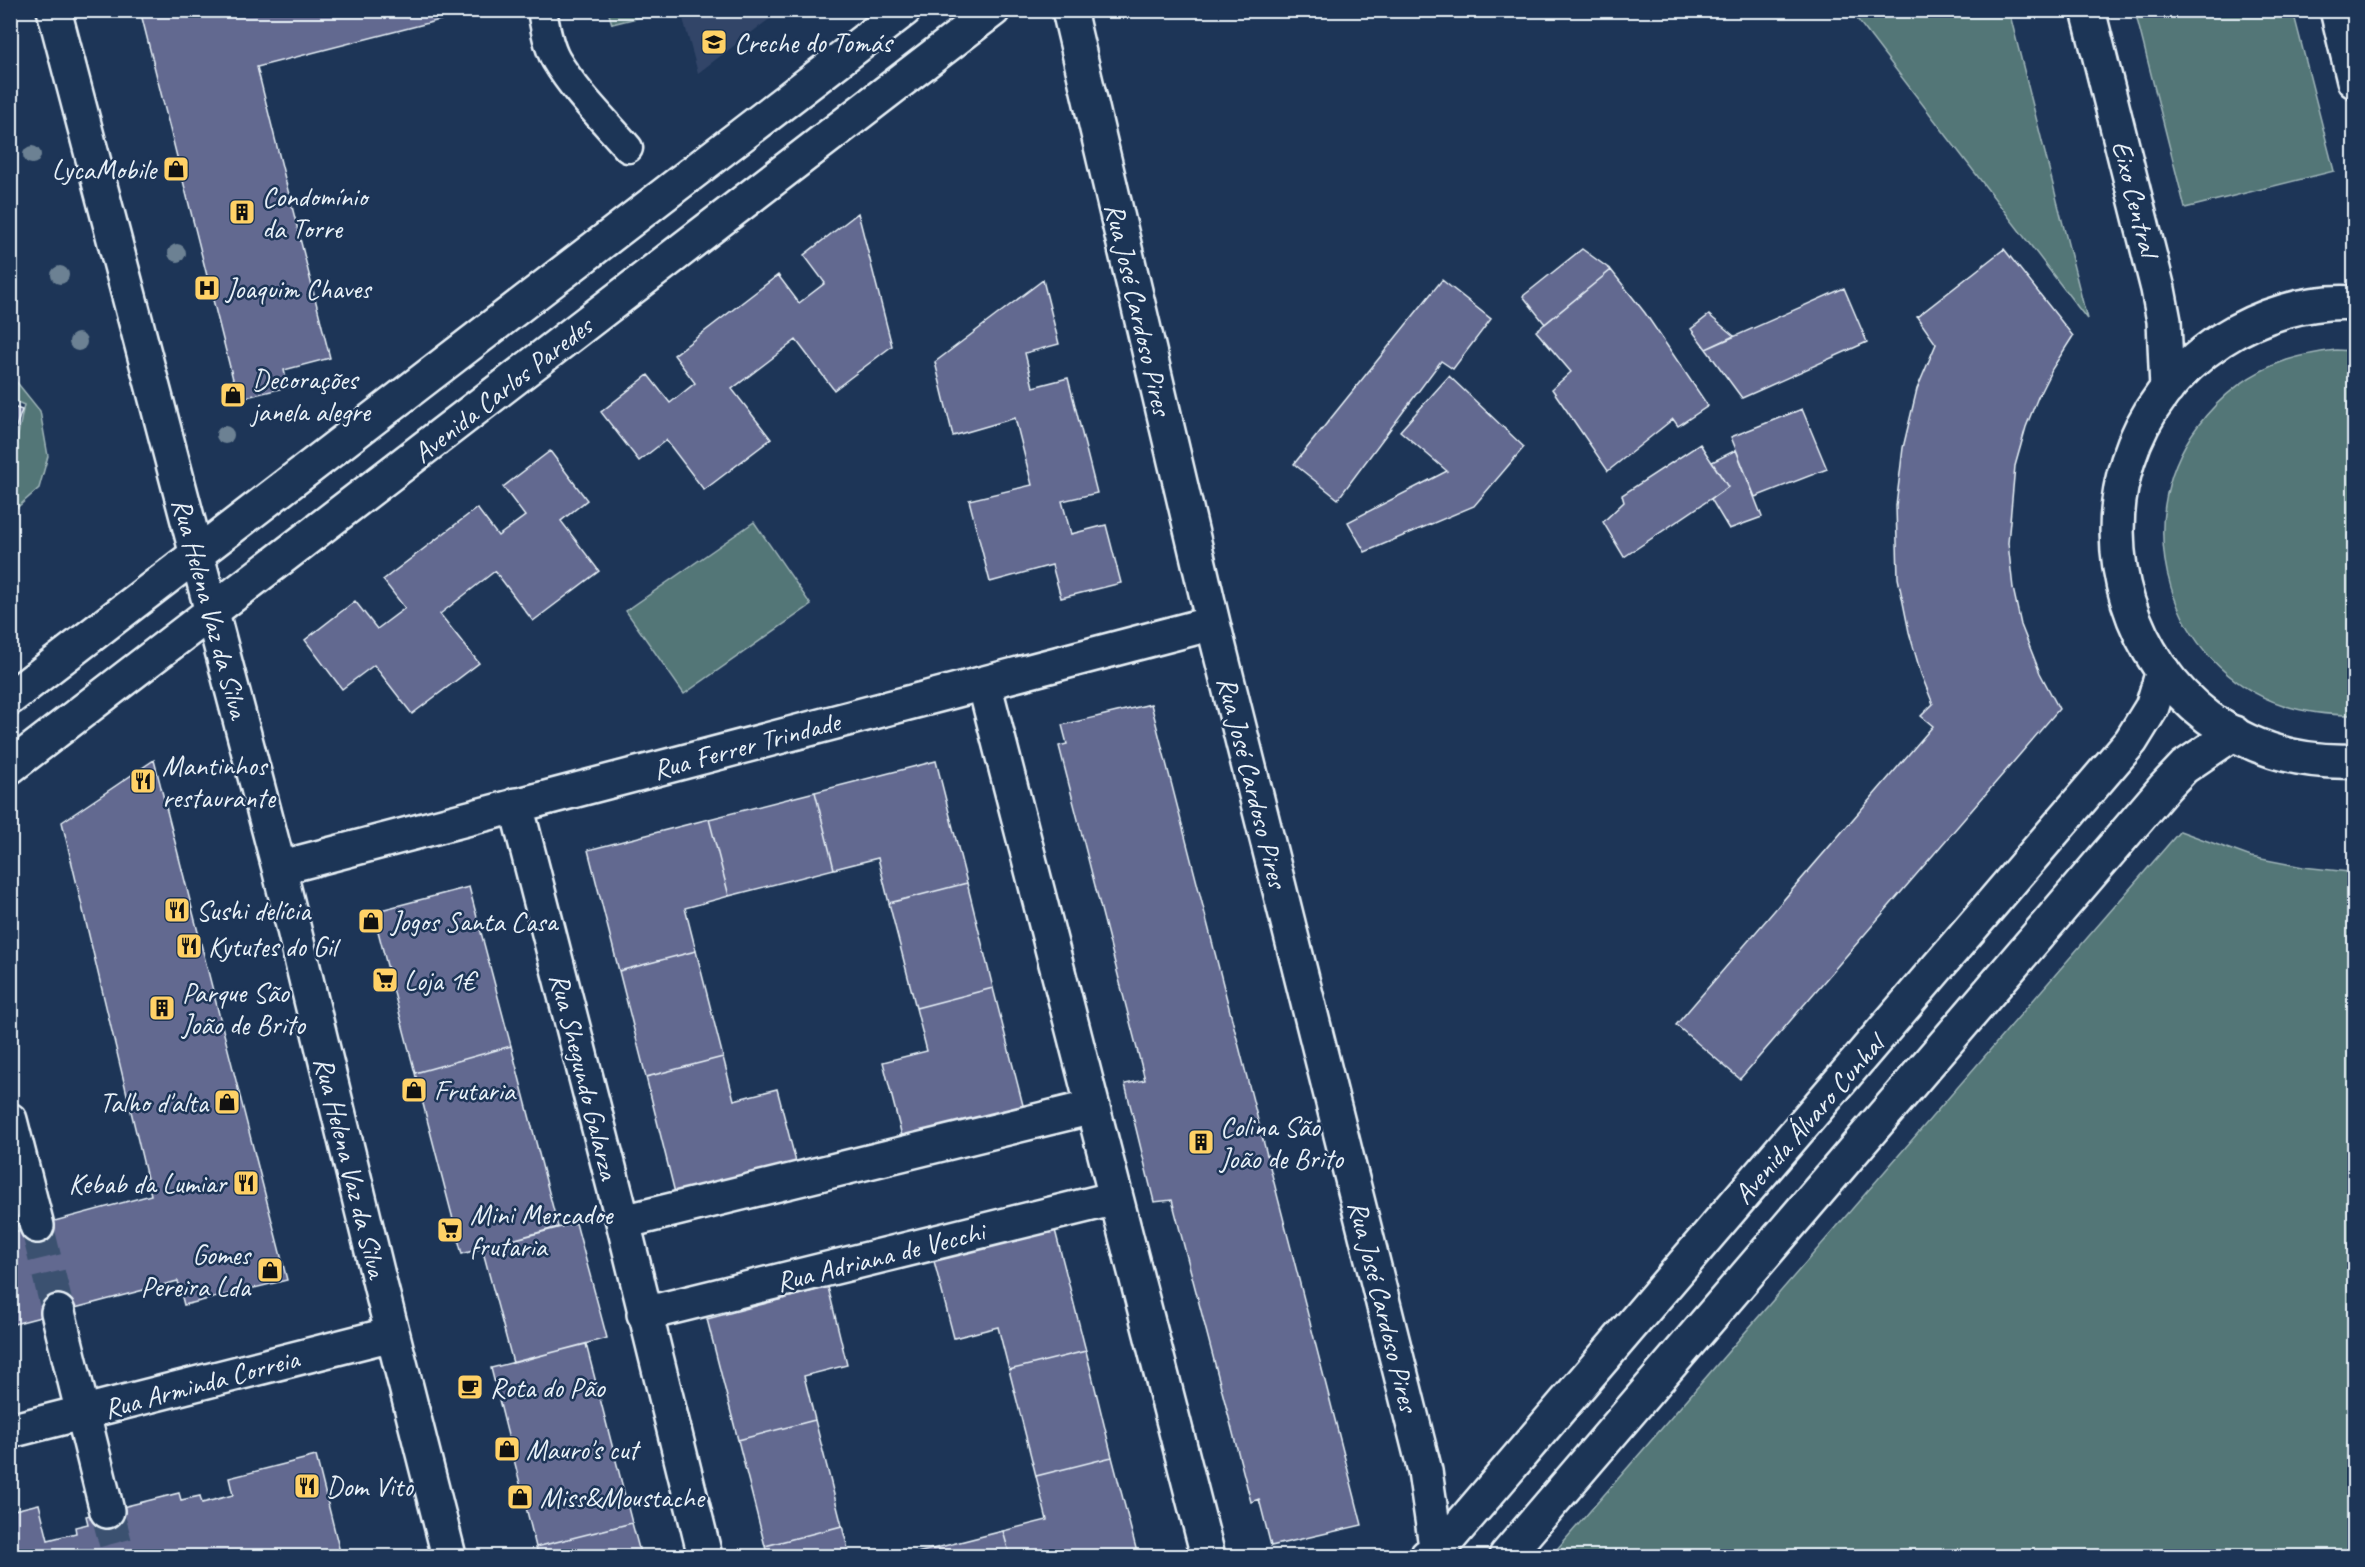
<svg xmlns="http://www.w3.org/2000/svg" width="2365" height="1567" font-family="Caveat,sans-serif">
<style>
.built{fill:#324568}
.green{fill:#537677;stroke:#9eb4b8;stroke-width:1.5}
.building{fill:#626990;stroke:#e8f1f8;stroke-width:1.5}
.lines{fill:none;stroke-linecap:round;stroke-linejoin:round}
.minor-tunnel{stroke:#3b516f;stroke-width:33;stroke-dasharray:33 16;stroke-linecap:butt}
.pedestrian-casing{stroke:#e8f1f8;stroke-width:33}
.minor-casing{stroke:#e8f1f8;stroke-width:38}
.tertiary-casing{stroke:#e8f1f8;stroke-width:38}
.secondary-casing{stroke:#e8f1f8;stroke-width:38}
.pedestrian{stroke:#1d3557;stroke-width:28}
.minor{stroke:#1d3557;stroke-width:33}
.tertiary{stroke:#1d3557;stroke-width:33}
.secondary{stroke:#1d3557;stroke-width:33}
.tree{fill:#6c8193}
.labels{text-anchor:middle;stroke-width:5;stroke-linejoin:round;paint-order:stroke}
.poi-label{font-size:28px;fill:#e8f1f8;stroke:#1d3557;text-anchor:start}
.street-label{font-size:28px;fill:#e8f1f8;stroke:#1d3557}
</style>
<rect width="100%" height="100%" fill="#1d3557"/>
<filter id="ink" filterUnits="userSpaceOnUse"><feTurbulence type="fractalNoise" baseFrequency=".0167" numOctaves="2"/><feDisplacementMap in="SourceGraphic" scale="12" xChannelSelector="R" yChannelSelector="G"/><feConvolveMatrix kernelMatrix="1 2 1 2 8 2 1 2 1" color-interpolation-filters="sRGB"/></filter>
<g filter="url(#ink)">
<!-- built -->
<path class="built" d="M681 11V10L780 11 698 73Z"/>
<!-- green -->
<path class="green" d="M608 11H652L653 14 612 24Z
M1851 11H2009L2087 319Z
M2135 11H2293L2334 171 2185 208Z
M2336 350 2354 351V715C2330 715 2306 713 2283 705 2169 667 2127 522 2197 427 2220 396 2251 372 2287 360 2303 355 2319 352 2336 350Z
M11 375 40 411 48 456 39 488 11 513V470L24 405 11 399Z
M754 522 811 605 684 694 626 611Z
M2180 831 2251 857 2303 867 2349 872 2354 879V1556H1551Z"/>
<!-- building -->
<path class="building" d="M140 10H479L257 67 330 358 284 370 288 387 238 399Z
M858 213 892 346 834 390 796 340 732 389 771 439 704 490 666 440 639 461 601 412 648 375 670 403 695 383 674 355 778 275 799 303 825 283 804 255Z
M1582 249 1611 270 1545 324 1523 296Z
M2004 249 2073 336 2052 369 2038 397 2026 427 2015 466 2008 543 2013 588 2021 625 2040 673 2059 709 1740 1079 1676 1025 1933 726 1921 716 1933 704 1921 674 1909 632 1898 578 1896 506 1903 448 1917 389 1936 344 1917 317Z
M1611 270 1645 313 1708 406 1678 426 1673 419 1608 471 1552 389 1571 372 1536 331Z
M1043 280 1059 344 1025 353 1033 387 1068 378 1097 493 1062 501 1071 534 1106 525 1121 583 1061 598 1052 565 990 582 969 500 1032 485 1015 418 953 436 935 362Z
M1442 280 1491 319 1453 369 1441 361 1338 499 1294 464Z
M1844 288 1867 342 1742 398 1706 349Z
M1709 315 1734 336 1706 349 1691 329Z
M1449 376 1524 447 1474 506 1365 552 1348 522 1447 471 1400 431Z
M10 406 22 410 10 444Z
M1802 409 1827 469 1755 497 1731 437Z
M1700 444 1728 487 1624 557 1603 522 1624 502 1622 495Z
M1736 450 1762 517 1729 529 1711 499 1728 487 1712 462Z
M550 451 587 500 561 521 599 571 533 621 495 571 440 614 479 663 412 714 374 665 342 689 305 640 355 601 377 629 405 608 383 580 477 508 498 536 525 516 503 487Z
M1151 704 1362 1525 1271 1546 1259 1499 1251 1502 1172 1200 1154 1202 1125 1084 1145 1080 1059 746 1067 744 1062 725Z
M154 760 287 1280 184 1305 178 1281 10 1325V1233L151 1195 62 822Z
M936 761 967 883 889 903 878 858 834 869 815 792Z
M815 792 834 869 729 896 709 819Z
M709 819 729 896 685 908 696 951 619 971 588 850Z
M967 883 993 988 916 1008 889 903Z
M469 887 511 1046 415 1073 373 912Z
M696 951 723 1057 646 1077 619 971Z
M993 988 1024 1109 903 1140 883 1062 927 1051 916 1008Z
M511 1046 558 1227 462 1254 415 1073Z
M723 1057 734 1100 777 1089 797 1166 676 1197 646 1077Z
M576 1223 607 1338 513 1363 482 1248Z
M1055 1230 1086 1351 1009 1370 998 1327 954 1338 934 1261Z
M828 1287 847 1365 804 1376 815 1420 738 1440 707 1319Z
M586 1344 632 1523 536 1547 491 1368Z
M1086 1351 1112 1457 1036 1476 1009 1370Z
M815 1420 842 1526 765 1546 738 1440Z
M316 1456 341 1556H10V1511L39 1504 48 1540 76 1533 75 1527 88 1524 86 1516 179 1493 181 1500 200 1496 202 1503 233 1495 229 1478Z
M1112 1457 1138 1556H1010L1003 1531 1047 1520 1036 1476Z
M632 1523 641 1556H539L536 1547Z
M842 1526 850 1556H768L765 1546Z
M1003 1531 1010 1556H905Z"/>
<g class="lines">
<!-- minor-tunnel -->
<path class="minor-tunnel" d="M37 1226 58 1312
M107 1511 119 1556"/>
<defs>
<path id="pedestrian" d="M542 10C545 27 548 46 556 60 575 92 604 120 628 148"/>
<path id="minor" d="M54 10 279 868 381 1288 449 1556
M1069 10 1213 623 1425 1471 1437 1553 1427 1556
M984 683 1208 1556
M516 805 623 1222 705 1556
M279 868 1213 623
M10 1120 37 1226
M623 1222 1093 1107
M58 1312 107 1511
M644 1314 1116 1198
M10 1431 392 1334"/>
<path id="tertiary" d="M10 698 904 10
M10 767 993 10
M1434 1556 2131 741 2152 707 2163 671
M1506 1556 2165 787 2184 767 2234 733"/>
<path id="secondary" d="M2088 10 2158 289 2164 321 2167 389
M2337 10 2354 81
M2354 303C2308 300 2260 315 2221 340 2028 468 2122 771 2354 761"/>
</defs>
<!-- pedestrian casing -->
<use href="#pedestrian" class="pedestrian-casing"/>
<!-- minor casing -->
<use href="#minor" class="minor-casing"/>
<!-- tertiary casing -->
<use href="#tertiary" class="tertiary-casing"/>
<!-- secondary casing -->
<use href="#secondary" class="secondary-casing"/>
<!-- pedestrian -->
<use href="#pedestrian" class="pedestrian"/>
<!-- minor -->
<use href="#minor" class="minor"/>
<!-- tertiary -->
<use href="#tertiary" class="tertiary"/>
<!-- secondary -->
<use href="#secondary" class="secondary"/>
</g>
<!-- trees -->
<g class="tree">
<circle cx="32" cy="155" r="9"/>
<circle cx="177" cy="253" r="9"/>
<circle cx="60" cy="275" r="9"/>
<circle cx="78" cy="342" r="9"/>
<circle cx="225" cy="435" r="9"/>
</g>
</g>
<!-- icons -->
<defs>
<symbol id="school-square" viewBox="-11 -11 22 22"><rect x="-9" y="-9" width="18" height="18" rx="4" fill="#ffd166" stroke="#1d3557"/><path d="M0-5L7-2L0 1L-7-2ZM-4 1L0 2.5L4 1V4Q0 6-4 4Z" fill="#111"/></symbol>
<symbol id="shop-square" viewBox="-11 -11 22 22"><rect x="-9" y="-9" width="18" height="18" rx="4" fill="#ffd166" stroke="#1d3557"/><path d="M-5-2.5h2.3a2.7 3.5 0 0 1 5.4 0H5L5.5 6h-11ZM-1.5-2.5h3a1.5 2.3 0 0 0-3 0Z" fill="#111"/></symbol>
<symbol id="building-square" viewBox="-11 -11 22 22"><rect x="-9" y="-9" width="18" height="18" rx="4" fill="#ffd166" stroke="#1d3557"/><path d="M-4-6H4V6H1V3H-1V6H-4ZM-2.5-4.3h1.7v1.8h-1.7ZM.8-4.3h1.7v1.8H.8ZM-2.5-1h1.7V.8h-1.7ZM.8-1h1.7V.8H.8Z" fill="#111"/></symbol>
<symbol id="hospital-square" viewBox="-11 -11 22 22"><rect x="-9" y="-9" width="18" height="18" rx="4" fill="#ffd166" stroke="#1d3557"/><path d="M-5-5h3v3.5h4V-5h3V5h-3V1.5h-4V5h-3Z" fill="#111"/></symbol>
<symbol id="restaurant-square" viewBox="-11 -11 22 22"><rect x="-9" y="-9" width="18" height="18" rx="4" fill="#ffd166" stroke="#1d3557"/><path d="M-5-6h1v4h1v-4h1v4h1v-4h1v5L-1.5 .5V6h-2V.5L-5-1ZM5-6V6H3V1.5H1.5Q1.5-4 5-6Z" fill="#111"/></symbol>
<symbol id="supermarket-square" viewBox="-11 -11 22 22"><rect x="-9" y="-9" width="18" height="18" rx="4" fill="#ffd166" stroke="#1d3557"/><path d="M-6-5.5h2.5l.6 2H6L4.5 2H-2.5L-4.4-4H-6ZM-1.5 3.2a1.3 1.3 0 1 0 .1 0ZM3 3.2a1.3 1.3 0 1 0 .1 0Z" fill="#111"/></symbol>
<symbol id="cafe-square" viewBox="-11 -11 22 22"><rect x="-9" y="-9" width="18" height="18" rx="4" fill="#ffd166" stroke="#1d3557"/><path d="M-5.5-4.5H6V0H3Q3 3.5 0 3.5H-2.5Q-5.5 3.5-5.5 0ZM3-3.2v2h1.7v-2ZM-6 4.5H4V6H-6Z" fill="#111"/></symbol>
</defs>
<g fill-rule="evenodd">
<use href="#school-square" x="699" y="27" width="30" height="30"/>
<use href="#shop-square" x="161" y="154" width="30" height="30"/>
<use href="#building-square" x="227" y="197" width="30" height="30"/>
<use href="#hospital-square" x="192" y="273" width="30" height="30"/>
<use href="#shop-square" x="218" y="380" width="30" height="30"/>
<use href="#restaurant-square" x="128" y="766" width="30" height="30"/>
<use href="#restaurant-square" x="162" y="895" width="30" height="30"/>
<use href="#shop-square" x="356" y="906" width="30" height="30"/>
<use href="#restaurant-square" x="174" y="931" width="30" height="30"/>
<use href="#supermarket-square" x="370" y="965" width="30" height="30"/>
<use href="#building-square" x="147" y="993" width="30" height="30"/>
<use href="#shop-square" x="399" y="1075" width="30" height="30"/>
<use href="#shop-square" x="212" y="1087" width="30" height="30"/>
<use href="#building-square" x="1186" y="1127" width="30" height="30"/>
<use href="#restaurant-square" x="231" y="1168" width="30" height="30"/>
<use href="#supermarket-square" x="435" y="1215" width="30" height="30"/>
<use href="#shop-square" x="255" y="1255" width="30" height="30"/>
<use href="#cafe-square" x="455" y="1372" width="30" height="30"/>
<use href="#shop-square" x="492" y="1434" width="30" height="30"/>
<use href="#restaurant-square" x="292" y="1471" width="30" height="30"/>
<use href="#shop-square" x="505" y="1482" width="30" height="30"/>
</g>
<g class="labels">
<!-- poi labels -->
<g class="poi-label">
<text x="734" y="52">Creche do Tomás</text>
<text x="156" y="179" text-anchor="end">LycaMobile</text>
<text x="262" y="206">Condomínio<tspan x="262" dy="32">da Torre</tspan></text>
<text x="226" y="298">Joaquim Chaves</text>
<text x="252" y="389">Decorações<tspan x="252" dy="32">janela alegre</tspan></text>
<text x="162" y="775">Mantinhos<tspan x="162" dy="32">restaurante</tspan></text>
<text x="196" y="920">Sushi delícia</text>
<text x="391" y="931">Jogos Santa Casa</text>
<text x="208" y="956">Kytutes do Gil</text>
<text x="404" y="990">Loja 1€</text>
<text x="182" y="1002">Parque São<tspan x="182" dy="32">João de Brito</tspan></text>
<text x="434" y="1100">Frutaria</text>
<text x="208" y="1112" text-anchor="end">Talho d'alta</text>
<text x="1220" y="1136">Colina São<tspan x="1220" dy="32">João de Brito</tspan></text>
<text x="226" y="1193" text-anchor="end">Kebab da Lumiar</text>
<text x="470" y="1224">Mini Mercadoe<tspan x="470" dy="32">frutaria</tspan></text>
<text x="250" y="1264" text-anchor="end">Gomes<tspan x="250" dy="32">Pereira Lda</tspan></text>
<text x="490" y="1397">Rota do Pão</text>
<text x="526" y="1459">Mauro's cut</text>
<text x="326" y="1496">Dom Vito</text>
<text x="540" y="1507">Miss&amp;Moustache</text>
</g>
<!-- street labels -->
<g class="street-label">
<text transform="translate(2136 198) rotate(76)" y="10">Eixo Central</text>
<text transform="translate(1139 309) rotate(77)" y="10">Rua José Cardoso Pires</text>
<text transform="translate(502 389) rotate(-38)" y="10">Avenida Carlos Paredes</text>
<text transform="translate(211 608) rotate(75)" y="10">Rua Helena Vaz da Silva</text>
<text transform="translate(746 745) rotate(-15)" y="10">Rua Ferrer Trindade</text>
<text transform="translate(1253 782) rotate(76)" y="10">Rua José Cardoso Pires</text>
<text transform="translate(585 1076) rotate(76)" y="10">Rua Shegundo Galarza</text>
<text transform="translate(1808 1119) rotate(-49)" y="10">Avenida Álvaro Cunhal</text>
<text transform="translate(351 1167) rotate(76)" y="10">Rua Helena Vaz da Silva</text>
<text transform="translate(880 1256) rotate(-14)" y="10">Rua Adriana de Vecchi</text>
<text transform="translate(1384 1306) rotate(76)" y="10">Rua José Cardoso Pires</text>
<text transform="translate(201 1383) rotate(-15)" y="10">Rua Arminda Correia</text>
</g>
</g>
<!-- margin -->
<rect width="2365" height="1567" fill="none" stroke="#1d3557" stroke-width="36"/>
<rect x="18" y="18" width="2329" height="1531" fill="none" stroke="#e8f1f8" stroke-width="2" filter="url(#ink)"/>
</svg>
